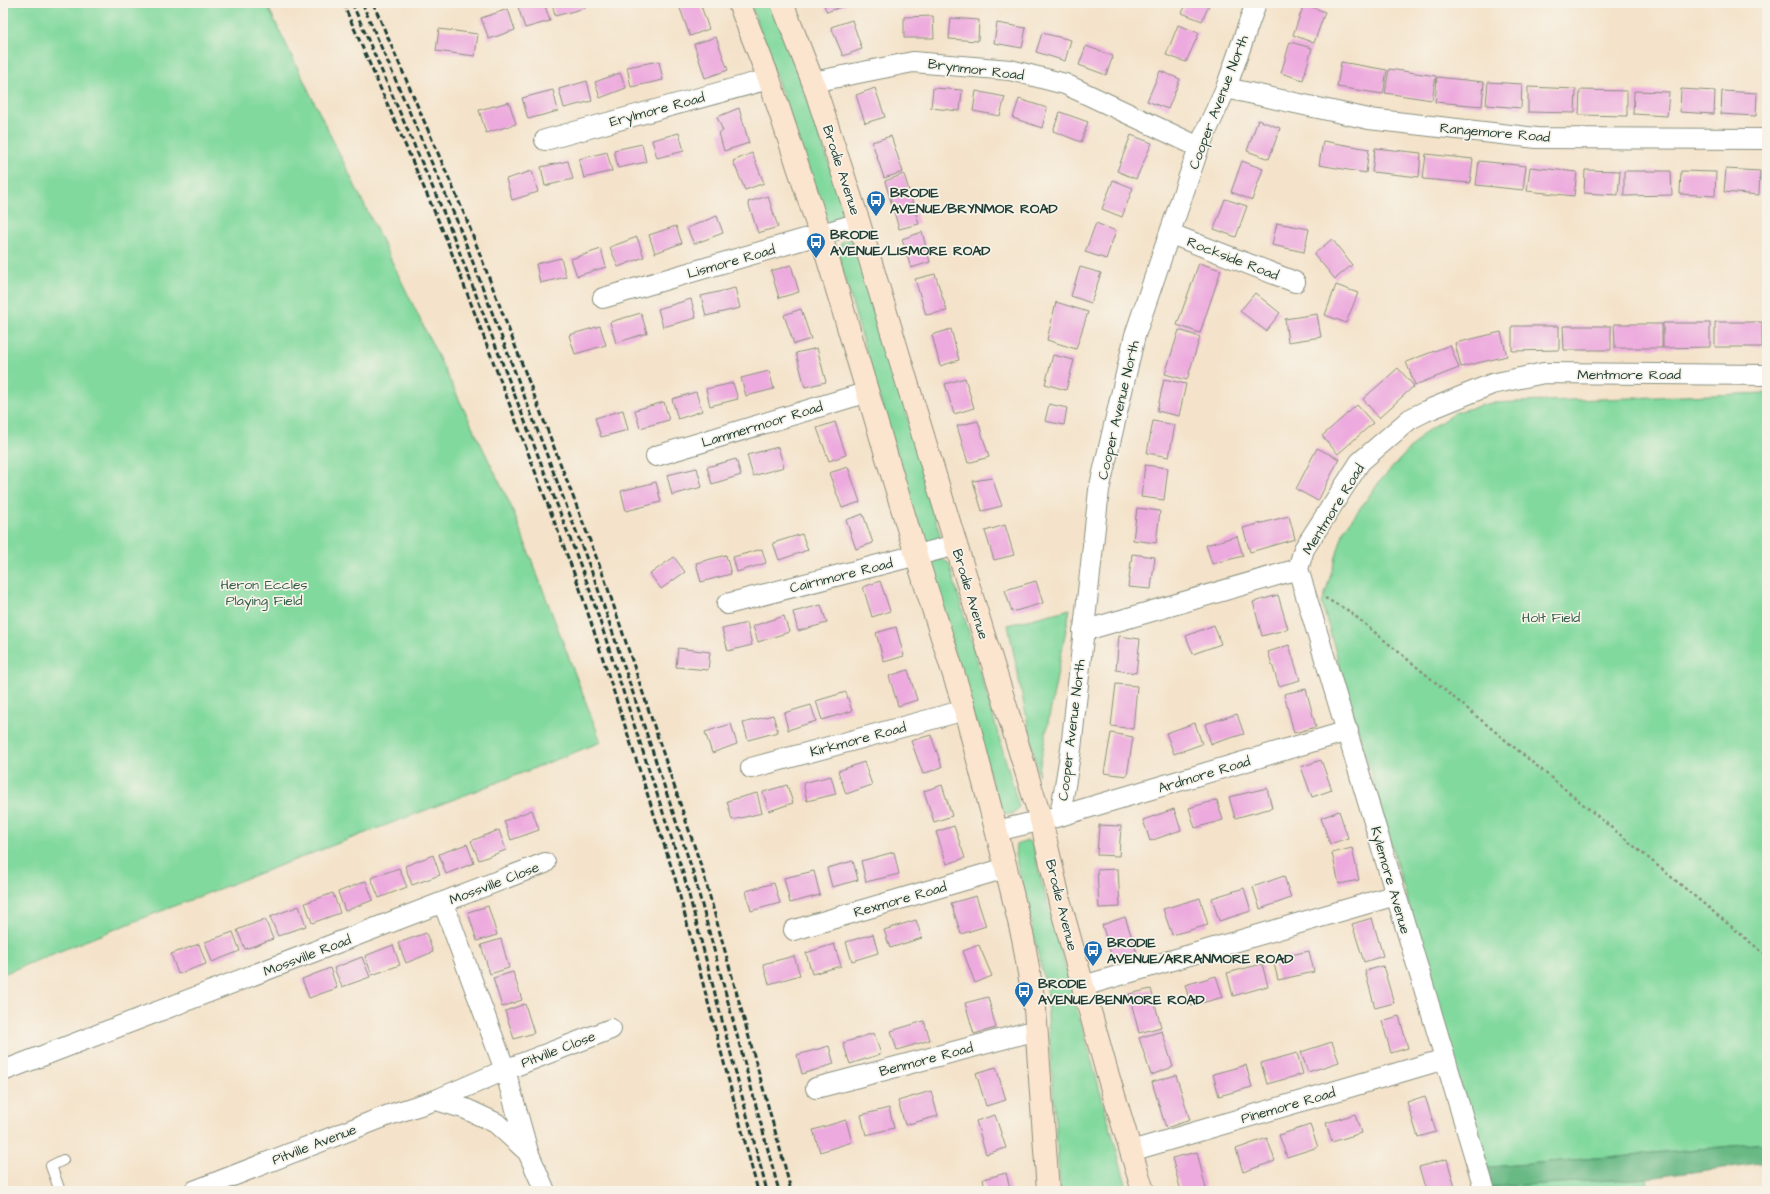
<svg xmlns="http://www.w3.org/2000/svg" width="1770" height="1194" font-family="'Architects Daughter',sans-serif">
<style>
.green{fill:#82d99e;stroke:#508b69}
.forest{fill:#69b985;stroke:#447b5c}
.building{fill:#edaade}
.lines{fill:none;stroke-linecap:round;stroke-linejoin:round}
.lane-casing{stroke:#8a907f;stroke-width:12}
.street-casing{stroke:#8a907f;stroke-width:22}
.secondary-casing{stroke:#8a907f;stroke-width:24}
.path{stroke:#8a907f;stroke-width:2.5;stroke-dasharray:3 3;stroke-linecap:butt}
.lane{stroke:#fff;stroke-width:10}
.street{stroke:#fff;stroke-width:20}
.secondary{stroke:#fce5cf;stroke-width:22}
.rail{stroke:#1f3d34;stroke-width:3;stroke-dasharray:6 3;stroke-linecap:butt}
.labels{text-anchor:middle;stroke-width:3.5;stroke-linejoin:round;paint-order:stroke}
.street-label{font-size:14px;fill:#1f3d34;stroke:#f7f3e8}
.poi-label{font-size:14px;font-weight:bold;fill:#1f3d34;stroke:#f7f3e8;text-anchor:start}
.park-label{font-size:14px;fill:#335c49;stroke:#f7f3e8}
</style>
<rect width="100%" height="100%" fill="#f7f3e8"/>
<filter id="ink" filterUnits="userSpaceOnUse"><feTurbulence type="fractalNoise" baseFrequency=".025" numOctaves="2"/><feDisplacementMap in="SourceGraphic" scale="8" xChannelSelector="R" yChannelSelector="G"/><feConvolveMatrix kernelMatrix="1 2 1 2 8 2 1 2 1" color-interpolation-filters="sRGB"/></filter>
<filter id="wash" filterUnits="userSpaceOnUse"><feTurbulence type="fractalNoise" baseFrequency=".012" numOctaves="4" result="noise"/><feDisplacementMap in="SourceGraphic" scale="16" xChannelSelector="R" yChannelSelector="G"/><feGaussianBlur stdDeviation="0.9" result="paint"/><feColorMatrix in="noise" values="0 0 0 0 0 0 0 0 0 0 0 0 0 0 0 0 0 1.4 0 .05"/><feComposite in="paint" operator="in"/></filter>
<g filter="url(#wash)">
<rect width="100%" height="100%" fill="#f4e3ca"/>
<!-- green -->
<path class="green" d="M3 3H266L511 506 601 742C402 821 201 893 3 974Z
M750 3H773L800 77 845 212 844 218 829 223 826 219Z
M851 239 858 242 940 535V539L927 545 921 541 837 251 843 241Z
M1767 393V1143L1481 1168 1451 1052 1322 604 1344 530 1380 481 1424 433 1456 412 1491 403Z
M939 558 949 563 1019 807 1013 814H1004L1000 809 930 570 931 564Z
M1070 609 1038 775 1008 625Z
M1027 841 1030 842 1033 846 1042 884 1128 1191H1060L1046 988 1015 855 1016 845Z
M1647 1178 1648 1191H1491L1490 1187Z"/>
<!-- forest -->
<path class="forest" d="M1767 1143V1162L1647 1178 1490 1187 1481 1168Z"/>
<g id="blocks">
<!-- building -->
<path class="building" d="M530 3H544L550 21 525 28 518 7Z
M552 3H584L585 8 555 16Z
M678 3H700L709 29 690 36Z
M823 3H846V5L827 12Z
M1187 3H1210L1202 21 1182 13Z
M1304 4 1325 12 1314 43 1293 35Z
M508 9 515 30 489 39 481 18Z
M933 16 934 38H904V17Z
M951 18 979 20 978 41 949 39Z
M852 20 862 49 843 56 831 27Z
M997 23 1026 28 1022 48 994 43Z
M1178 25 1199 33 1186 62 1166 55Z
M439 29 478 34 475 56 436 51Z
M1042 33 1071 40 1065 61 1036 52Z
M716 37 728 70 705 78 694 44Z
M1290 42 1312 48 1303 80 1281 73Z
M1086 46 1113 56 1106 75 1079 65Z
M659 61 663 80 631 87 627 67Z
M1341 62 1387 70 1383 94 1337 87Z
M1389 69 1436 76 1432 100 1385 93Z
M1160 71 1180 79 1168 109 1147 101Z
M620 73 626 88 600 98 595 82Z
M1437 77 1484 82 1482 106 1435 102Z
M587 81 592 101 564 108 559 89Z
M1488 82 1522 84 1521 108 1486 105Z
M1528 87 1576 89 1575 113 1528 112Z
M875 88 885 117 865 123 856 95Z
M933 88 962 90 960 111 931 108Z
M1681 89 1715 91 1714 114 1680 112Z
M553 90 558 111 528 119 522 98Z
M1580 90 1627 91V116L1579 115Z
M976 91 1005 97 1000 116 973 111Z
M1634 91 1669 92 1667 116 1633 114Z
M1722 91 1757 93 1756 116 1721 114Z
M1019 99 1047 108 1042 128 1013 118Z
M509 102 516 124 486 133 479 110Z
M739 108 749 143 724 151 719 133 723 131 717 117Z
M1060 112 1088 122 1081 142 1053 131Z
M1258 120 1280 128 1269 159 1247 151Z
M679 133 684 151 657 158 652 140Z
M1131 135 1152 143 1136 179 1117 171Z
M891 136 903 172 884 178 872 142Z
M1323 141 1369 149 1366 173 1319 165Z
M642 144 646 162 618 168 614 150Z
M1375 148 1421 153 1419 177 1372 172Z
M607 152 612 171 584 178 579 159Z
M752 153 764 183 745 190 733 161Z
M1426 154 1473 159 1470 183 1423 179Z
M568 161 573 179 545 186 541 167Z
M1242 161 1263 169 1252 200 1231 192Z
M1479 161 1526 166 1523 190 1476 185Z
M1530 167 1577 172 1574 196 1527 191Z
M1726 169 1760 171 1759 195 1724 192Z
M1585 170 1620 171 1618 195 1584 193Z
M532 171 538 192 512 200 506 179Z
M1624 171H1671L1672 195 1624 196Z
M1681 171 1716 172 1715 196 1680 194Z
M904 174 919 224 899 229 885 181Z
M1113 180 1133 188 1122 217 1102 209Z
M768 196 778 227 758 233 748 202Z
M1225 199 1247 206 1236 237 1214 229Z
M717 216 723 233 694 244 687 228Z
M1096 223 1116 231 1106 259 1085 252Z
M1277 223 1309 229 1304 252 1272 245Z
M676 226 682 243 655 253 649 235Z
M922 232 930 262 911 268 902 239Z
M637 237 644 257 618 267 610 247Z
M1332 239 1352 265 1335 279 1314 254Z
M601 249 606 267 577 276 571 259Z
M561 258 566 277 540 283 536 264Z
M1199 263 1221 270 1200 333 1177 325Z
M791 265 799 292 779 298 771 271Z
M1080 267 1101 273 1091 303 1071 296Z
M935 274 947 311 926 315 915 279Z
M1336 285 1358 293 1346 323 1325 315Z
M735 288 740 308 706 316 701 296Z
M1255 293 1280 313 1266 331 1240 311Z
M691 299 696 318 663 327 658 309Z
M1056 302 1088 312 1076 349 1047 340Z
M801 309 811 339 794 344 784 315Z
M641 313 647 333 616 343 610 322Z
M1317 314 1321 337 1288 342 1285 319Z
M1715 322H1762V347H1715Z
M1663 323H1710V347L1663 348Z
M1614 324H1662V348H1615Z
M600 326 606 345 575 354 569 335Z
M1512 326H1559V350L1512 351Z
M1563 326H1611V350H1564Z
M951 329 959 360 940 366 932 335Z
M1179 330 1200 337 1187 380 1165 374Z
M1501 332 1507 356 1461 367 1455 343Z
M1450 345 1459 368 1415 385 1406 362Z
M817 348 826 382 805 387 796 353Z
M1053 355 1074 360 1066 390 1045 384Z
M1398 368 1414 386 1379 418 1363 399Z
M769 371 774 389 746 396 741 378Z
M965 378 974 408 954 414 945 384Z
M1164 379 1186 384 1179 416 1157 411Z
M733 383 738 399 710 406 706 389Z
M696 392 702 411 678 419 672 399Z
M664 402 669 420 640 428 635 410Z
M1049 404 1067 408 1064 425 1045 421Z
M1357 405 1373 423 1338 454 1322 436Z
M623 410 628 430 601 437 595 418Z
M978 421 989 457 968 463 957 426Z
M1153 421 1175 425 1169 457 1147 453Z
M835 422 846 455 829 461 817 428Z
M778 447 784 467 753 476 747 455Z
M1317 448 1339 459 1318 501 1296 489Z
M736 459 741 475 712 484 707 467Z
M1145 465 1168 468 1164 500 1141 497Z
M848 467 860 502 842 508 829 473Z
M697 468 702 487 672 495 667 475Z
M992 478 1002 506 982 511 973 481Z
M656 482 661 502 626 511 621 491Z
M1137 508 1160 511 1156 543 1133 540Z
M863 514 873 543 856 549 846 520Z
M1289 516 1295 539 1250 552 1243 528Z
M1005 525 1014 555 994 560 985 531Z
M802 534 808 550 779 560 773 543Z
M1237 536 1243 556 1212 564 1206 545Z
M762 549 766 563 737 572 733 557Z
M1132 554 1155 557 1151 589 1128 587Z
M726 555 731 574 701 582 696 563Z
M674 557 685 572 661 589 650 574Z
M880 581 890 611 872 617 863 587Z
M1036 581 1043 603 1012 612 1005 590Z
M1278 595 1288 629 1262 636 1253 602Z
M821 605 827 623 798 631 793 612Z
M784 616 789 632 758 642 753 626Z
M747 623 752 645 728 651 722 629Z
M1214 625 1221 644 1193 654 1186 636Z
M896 627 904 656 884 662 876 633Z
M1119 636 1140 639 1136 673 1116 670Z
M1289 645 1300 680 1279 686 1268 652Z
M678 648 710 652 708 670 676 667Z
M908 670 917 700 898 706 889 676Z
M1116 684 1137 686 1133 729 1111 726Z
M1306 689 1316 727 1294 733 1284 694Z
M846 692 852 711 822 720 816 701Z
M811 705 816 721 788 730 784 713Z
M1237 714 1244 734 1211 744 1205 724Z
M773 715 778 732 748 740 743 723Z
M1195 723 1202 744 1174 754 1166 733Z
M731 724 737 744 712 753 705 732Z
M1111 733 1133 737 1127 776 1104 773Z
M931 735 942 767 923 774 911 741Z
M1321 760 1332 790 1312 797 1301 767Z
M864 762 872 785 846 794 838 771Z
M831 776 836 794 807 801 803 783Z
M787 785 793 803 769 811 763 792Z
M942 785 952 816 934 822 924 791Z
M1267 788 1272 808 1235 818 1229 797Z
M757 793 762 813 732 820 727 801Z
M1217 800 1223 820 1195 828 1189 808Z
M1174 809 1181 830 1150 841 1143 820Z
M532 810 539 830 511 840 504 821Z
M1339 811 1348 838 1330 844 1321 818Z
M1099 825 1121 826 1119 856 1097 855Z
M954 826 965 858 947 864 936 832Z
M499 830 506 850 479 860 471 841Z
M467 844 474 863 446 874 439 854Z
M1352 848 1359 880 1339 884 1332 853Z
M894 852 899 874 866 882 861 861Z
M433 855 440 875 412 885 405 866Z
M853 861 858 880 832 887 827 868Z
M399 868 407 887 379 898 371 878Z
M1118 869 1120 907 1099 908 1097 870Z
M814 871 820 895 790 903 784 878Z
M1284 876 1291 898 1260 909 1253 887Z
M366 881 373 900 345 911 338 892Z
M774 883 780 903 751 911 746 891Z
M1244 888 1251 911 1219 921 1212 898Z
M333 893 340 913 312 923 305 903Z
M976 896 986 926 961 934 951 903Z
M1200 898 1208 925 1172 935 1163 909Z
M299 906 306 926 278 936 270 917Z
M488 906 497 935 477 941 468 912Z
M1125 917 1137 953 1113 960 1102 925Z
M1372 918 1383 956 1364 962 1352 924Z
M265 919 273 939 245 949 237 930Z
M916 920 922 938 890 948 884 930Z
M233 932 240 951 212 962 205 942Z
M426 933 433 952 406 963 398 943Z
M873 934 878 953 852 961 846 942Z
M501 939 509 968 490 974 481 945Z
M199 944 206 964 178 974 171 954Z
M834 944 841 966 812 974 806 953Z
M393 945 400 965 372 975 365 956Z
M979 945 992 976 975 983 963 951Z
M1309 951 1314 972 1278 980 1273 959Z
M794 956 800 975 769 984 763 964Z
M362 957 370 977 342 987 334 968Z
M1262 964 1268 986 1233 996 1227 973Z
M1383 966 1394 1003 1375 1008 1365 971Z
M330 968 337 988 309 998 302 979Z
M513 972 522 1000 502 1007 493 978Z
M1216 976 1223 997 1191 1006 1185 985Z
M1151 989 1161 1027 1139 1033 1129 994Z
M988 997 996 1028 974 1034 965 1003Z
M525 1004 534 1033 514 1039 505 1011Z
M1399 1016 1408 1048 1391 1053 1382 1021Z
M924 1021 930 1040 897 1050 891 1031Z
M1162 1031 1173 1067 1151 1075 1139 1038Z
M874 1033 881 1054 850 1064 843 1043Z
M1332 1042 1339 1062 1308 1072 1301 1052Z
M829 1046 834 1064 802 1074 797 1055Z
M1297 1053 1303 1074 1267 1084 1261 1063Z
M1246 1065 1252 1087 1219 1096 1213 1074Z
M996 1067 1006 1100 986 1106 976 1073Z
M1176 1075 1190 1120 1166 1128 1152 1082Z
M931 1091 938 1116 905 1125 898 1101Z
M1425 1096 1436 1132 1418 1137 1407 1102Z
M889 1108 894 1128 866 1135 861 1115Z
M1355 1114 1361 1133 1332 1142 1326 1123Z
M995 1115 1006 1148 986 1154 976 1121Z
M846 1120 852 1142 820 1152 813 1130Z
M1310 1125 1318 1147 1287 1157 1279 1135Z
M1267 1138 1275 1161 1243 1172 1236 1149Z
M1197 1152 1206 1189 1198 1191H1181L1172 1158Z
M1447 1159 1456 1191H1426L1419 1167Z
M1006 1173 1011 1191H986L983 1179Z"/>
</g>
</g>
<g filter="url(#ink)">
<use href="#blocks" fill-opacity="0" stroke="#8a907f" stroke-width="1"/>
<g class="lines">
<defs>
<path id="lane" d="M60 1191 51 1166 63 1160"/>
<path id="street" d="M813 82 913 62 1010 70 1065 84 1199 147
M1226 88 1369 119 1537 138 1767 139
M545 140 769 79
M1171 234 1295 282
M603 298 859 223
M656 456 868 392
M1298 569 1485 1191
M727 604 956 545
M1083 631 1298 569 1304 549 1360 462 1410 419 1426 411 1492 384 1544 373 1767 375
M751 768 965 710
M1060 816 1348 731
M996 831 1060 816 1071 749 1099 490 1135 335 1199 147 1226 88 1256 3
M443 902 505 1070 611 1029
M794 930 1006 868
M1083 986 1396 895
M3 1071 545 863
M816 1088 1037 1030
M436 1100 505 1070 528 1152
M1131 1151 1445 1059
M194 1191 389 1115 436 1100 466 1109 496 1123 528 1152 545 1191"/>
<path id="secondary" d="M739 3 769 79 821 236 916 555 965 710 1006 868 1023 938 1035 1009 1048 1191
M782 3 813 82 859 223 956 545 1041 820 1060 903 1106 1069 1143 1191"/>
</defs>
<!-- lane casing -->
<use href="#lane" class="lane-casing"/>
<!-- street casing -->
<use href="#street" class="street-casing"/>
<!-- secondary casing -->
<use href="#secondary" class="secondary-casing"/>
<!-- path -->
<path class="path" d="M1325 598 1349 611 1767 956"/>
<!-- lane -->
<use href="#lane" class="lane"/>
<!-- street -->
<use href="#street" class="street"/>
<!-- secondary -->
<use href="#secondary" class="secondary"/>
<!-- rail -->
<path class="rail" d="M343 3 446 238 580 589 675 878 758 1191
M352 3 449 225 588 585 684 876 767 1191
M362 3 457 221 596 583 693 872 779 1191
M373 3 466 218 605 580 703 872 785 1167 791 1191"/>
</g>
</g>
<!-- icons -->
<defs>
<symbol id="bus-pin" viewBox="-11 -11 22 30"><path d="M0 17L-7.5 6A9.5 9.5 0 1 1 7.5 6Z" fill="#1f6fb2" stroke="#f7f3e8"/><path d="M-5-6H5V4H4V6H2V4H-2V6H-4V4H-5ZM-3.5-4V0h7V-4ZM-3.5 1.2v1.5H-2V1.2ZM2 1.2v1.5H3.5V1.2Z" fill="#fff"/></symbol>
</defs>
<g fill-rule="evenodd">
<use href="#bus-pin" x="865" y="189" width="22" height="30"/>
<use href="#bus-pin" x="805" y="231" width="22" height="30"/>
<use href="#bus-pin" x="1082" y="939" width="22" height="30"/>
<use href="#bus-pin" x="1013" y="980" width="22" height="30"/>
</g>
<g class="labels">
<!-- street labels -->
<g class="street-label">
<text transform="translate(976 69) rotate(7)" y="5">Brynmor Road</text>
<text transform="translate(1218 102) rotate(-69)" y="5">Cooper Avenue North</text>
<text transform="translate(657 109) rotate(-15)" y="5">Erylmore Road</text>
<text transform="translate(1495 132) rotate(5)" y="5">Rangemore Road</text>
<text transform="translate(842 170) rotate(72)" y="5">Brodie Avenue</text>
<text transform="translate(1233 258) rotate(21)" y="5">Rockside Road</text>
<text transform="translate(731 261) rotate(-16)" y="5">Lismore Road</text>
<text x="1629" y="379">Mentmore Road</text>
<text transform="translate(1118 410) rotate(-77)" y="5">Cooper Avenue North</text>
<text transform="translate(762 424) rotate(-17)" y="5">Lammermoor Road</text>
<text transform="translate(1333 509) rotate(-58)" y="5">Mentmore Road</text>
<text transform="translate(841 575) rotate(-14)" y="5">Cairnmore Road</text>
<text transform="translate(971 594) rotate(73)" y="5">Brodie Avenue</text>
<text transform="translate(1071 730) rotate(-83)" y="5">Cooper Avenue North</text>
<text transform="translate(858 739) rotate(-15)" y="5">Kirkmore Road</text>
<text transform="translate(1204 774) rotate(-17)" y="5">Ardmore Road</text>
<text transform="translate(1391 880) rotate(74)" y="5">Kylemore Avenue</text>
<text transform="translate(494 883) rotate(-21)" y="5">Mossville Close</text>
<text transform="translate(900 899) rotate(-16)" y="5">Rexmore Road</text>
<text transform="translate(1062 905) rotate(76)" y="5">Brodie Avenue</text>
<text transform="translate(307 955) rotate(-21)" y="5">Mossville Road</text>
<text transform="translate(558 1049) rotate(-21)" y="5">Pitville Close</text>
<text transform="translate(926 1059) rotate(-15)" y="5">Benmore Road</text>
<text transform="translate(1288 1105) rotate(-16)" y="5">Pinemore Road</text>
<text transform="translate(314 1144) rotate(-21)" y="5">Pitville Avenue</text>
</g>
<!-- poi labels -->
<g class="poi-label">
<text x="890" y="197">BRODIE<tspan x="890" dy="16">AVENUE/BRYNMOR ROAD</tspan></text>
<text x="830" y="239">BRODIE<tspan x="830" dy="16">AVENUE/LISMORE ROAD</tspan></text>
<text x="1107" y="947">BRODIE<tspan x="1107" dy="16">AVENUE/ARRANMORE ROAD</tspan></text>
<text x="1038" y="988">BRODIE<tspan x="1038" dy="16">AVENUE/BENMORE ROAD</tspan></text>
</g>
<!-- park labels -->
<g class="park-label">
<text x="264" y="589">Heron Eccles<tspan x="264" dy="16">Playing Field</tspan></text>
<text x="1551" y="622">Holt Field</text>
</g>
</g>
<!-- margin -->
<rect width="1770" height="1194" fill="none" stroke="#f7f3e8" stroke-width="16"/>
</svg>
